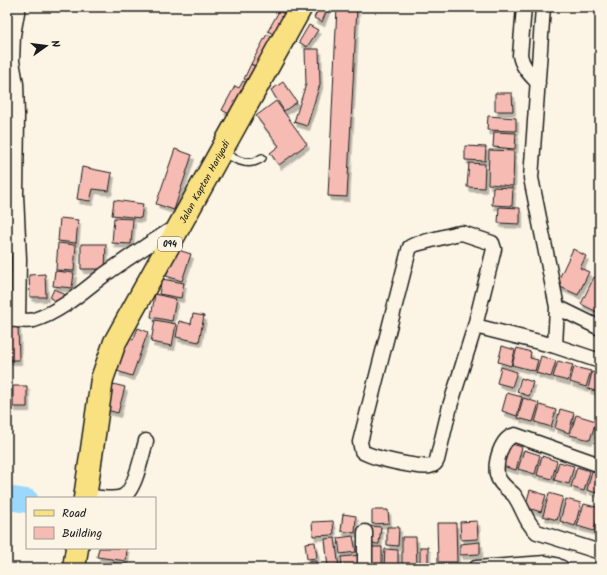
<svg xmlns="http://www.w3.org/2000/svg" width="607" height="575" font-family="Kalam,sans-serif">
<style>
.lines{fill:none;stroke-linecap:round;stroke-linejoin:round}
.river{stroke:#9cd8fd;stroke-width:24}
.building{fill:#f6bbb3;stroke:#1c1c1c;filter:url(#shadow)}
.service-casing{stroke:#1c1c1c;stroke-width:10}
.minor-casing{stroke:#1c1c1c;stroke-width:17}
.primary-casing{stroke:#1c1c1c;stroke-width:25}
.service{stroke:#fcf5e5;stroke-width:7}
.minor{stroke:#fcf5e5;stroke-width:14}
.primary{stroke:#f9e181;stroke-width:22}
.labels{text-anchor:middle;stroke-width:4;stroke-linejoin:round;paint-order:stroke}
.shield{fill:#fcf5e5;stroke:#5f5d58;stroke-width:1}
.shield-label{font-size:9px;font-weight:bold;fill:#1c1c1c}
.street-label{font-size:10px;fill:#1c1c1c;stroke:#fcf5e5}
</style>
<defs>
<filter id="shadow"><feDropShadow dx="2.5" dy="4.5" stdDeviation="0" flood-color="#0004"/></filter>
</defs>
<rect width="100%" height="100%" fill="#fcf5e5"/>
<filter id="ink" filterUnits="userSpaceOnUse"><feTurbulence type="fractalNoise" baseFrequency=".025" numOctaves="2"/><feDisplacementMap in="SourceGraphic" scale="8" xChannelSelector="R" yChannelSelector="G"/><feConvolveMatrix kernelMatrix="1 2 1 2 8 2 1 2 1" color-interpolation-filters="sRGB"/></filter>
<g filter="url(#ink)">
<g class="lines">
<!-- river -->
<path class="river" d="M7 498 27 501"/>
</g>
<!-- building -->
<path class="building" d="M280 7H297L294 15 279 9Z
M319 7H328L322 22 314 18Z
M337 7H357L347 197 328 196Z
M279 11 290 17 278 37 268 31Z
M309 25 318 30 307 47 299 42Z
M267 34 278 40 262 70 251 64Z
M305 49H319L320 84 307 126 294 122 306 84Z
M251 64 262 70 254 85 244 79Z
M243 81 253 86 236 118 222 110 235 86 239 88Z
M283 82 297 102 284 111 271 90Z
M495 93H512L513 111H495Z
M276 101 307 144 279 165 270 153 279 146 256 116Z
M488 116 516 118V131L487 130Z
M494 132 516 133 515 149 493 147Z
M465 146 486 147 485 161 465 160Z
M175 149 192 155 174 210 156 204Z
M489 150 514 151 513 186 488 184Z
M469 163 485 164 484 188 467 187Z
M82 167 112 173 109 191 93 189 90 201 77 199Z
M493 187 513 188 512 206 492 205Z
M114 200 143 204 141 218 112 215Z
M499 207 520 208V224L498 223Z
M60 218 78 220 76 243 58 241Z
M114 218 133 219 131 244 112 243Z
M58 243 76 245 74 271 56 270Z
M81 244H106L105 269H81Z
M175 249 191 254 182 281 166 276Z
M573 249 586 256 580 268 589 272 578 295 556 285Z
M55 271 74 273 72 288 53 286Z
M45 274 46 297H30L29 275Z
M594 277 600 280V305L597 312 581 304Z
M162 279 184 283 181 298 159 294Z
M54 289 66 295 61 304 50 298Z
M155 294 176 299 172 321 151 317Z
M193 314 204 316 199 342 176 337 179 321 191 324Z
M155 320 176 324 172 346 151 342Z
M7 325H18L19 360H7Z
M138 328 148 332 132 376 117 371 129 338 133 340Z
M502 346 515 350 511 366 498 362Z
M517 348 531 352 530 358 538 360 535 371 512 365Z
M541 356 556 361 551 377 536 373Z
M558 361 573 365 568 381 553 377Z
M501 367 517 372 512 387 497 383Z
M574 367 591 371 586 387 570 382Z
M592 372 600 374V392L588 389Z
M521 378 533 382 529 396 517 392Z
M113 384 125 387 118 413 107 410Z
M13 386H27V407H13Z
M507 393 522 397 517 416 502 411Z
M523 398 539 403 533 422 518 418Z
M540 405 556 410 551 427 535 422Z
M560 409 574 413 569 433 555 428Z
M576 415 596 421 590 440 570 435Z
M505 442 522 447 516 470 499 465Z
M524 450 540 455 535 474 518 469Z
M542 456 557 461 552 479 537 475Z
M559 462 574 466 569 484 554 480Z
M577 467 590 471 584 491 571 487Z
M592 471 600 474V494L587 490Z
M530 490 546 495 541 512 525 507Z
M549 493 563 497 557 520 543 516Z
M566 499 581 503 575 526 560 521Z
M584 504 600 508 594 531 577 526Z
M372 510H388L389 523 372 524Z
M343 514 356 516 355 533 341 531Z
M333 521 334 535 313 536 312 522Z
M477 521 478 539 461 540 460 522Z
M437 523H456L457 562H438Z
M369 526 381 527 379 544 368 543Z
M387 527H399L398 546 387 545Z
M353 536 356 552 340 554 338 538Z
M402 537H416L417 567H402Z
M335 538 339 568H328L325 539Z
M315 542 317 558 307 559 305 543Z
M480 542V554L460 555V544Z
M369 547H382V568H368Z
M420 547H428V564H420Z
M99 548H127L126 561 97 557Z
M385 549 398 550V568H384Z
M361 555 362 568H342L341 557Z
M316 561V568H297L296 563Z
M110 562 133 566V568H109Z"/>
<g class="lines">
<defs>
<path id="service" d="M222 152C230 156 243 165 253 162 256 162 260 159 262 158"/>
<path id="minor" d="M18 7 13 35 12 61 16 84 17 115 16 195 19 259 18 320
M524 7 520 55C522 67 530 74 538 83
M543 7 531 178 557 307 555 346
M462 233 492 243 494 249 475 326 450 406 437 460C436 463 434 465 430 466 422 469 367 457 362 451L360 442 409 250 410 247 416 244 455 234Z
M557 307 600 328
M7 319C16 320 25 322 34 320 60 312 83 291 104 275 125 260 146 246 168 232L175 234
M475 326 555 346 600 361
M600 465 515 435C501 438 495 462 497 474 499 484 507 488 514 495 523 507 525 522 537 532L600 552
M85 496C96 497 112 501 122 497 135 492 142 454 146 441
M365 532V568
M476 568 546 563 556 565 562 568"/>
<g id="primary">
<path id="s1" d="M85 498 102 379 115 342 301 7"/>
<path d="M74 568 77 548"/>
</g>
</defs>
<!-- service casing -->
<use href="#service" class="service-casing"/>
<!-- minor casing -->
<use href="#minor" class="minor-casing"/>
<!-- primary casing -->
<use href="#primary" class="primary-casing"/>
<!-- service -->
<use href="#service" class="service"/>
<!-- minor -->
<use href="#minor" class="minor"/>
<!-- primary -->
<use href="#primary" class="primary"/>
</g>
</g>
<g class="labels">
<!-- shield labels -->
<rect class="shield" x="158" y="237" width="24" height="14" rx="3"/>
<g class="shield-label">
<text x="170" y="247">094</text>
</g>
<!-- street labels -->
<g class="street-label">
<text dy="4" stroke="none"><textPath href="#s1" startOffset="343">Jalan Kapten Hariyadi</textPath></text>
</g>
</g>
<!-- margin -->
<rect width="607" height="575" fill="none" stroke="#fcf5e5" stroke-width="24"/>
<rect x="12" y="12" width="583" height="551" fill="none" stroke="#1c1c1c" stroke-width="1.5" filter="url(#ink)"/>
<!-- legend -->
<rect x="26" y="497" width="130" height="52" fill="#fcf5e5" stroke="#a29e95"/>
<rect x="34" y="510" width="20" height="6" fill="#f9e181" stroke="#a29e95"/>
<text x="62" y="517" font-size="12" fill="#1c1c1c">Road</text>
<rect x="34" y="527" width="20" height="12" fill="#f6bbb3" stroke="#a29e95"/>
<text x="62" y="537" font-size="12" fill="#1c1c1c">Building</text>
<!-- north arrow -->
<g transform="translate(46 46) rotate(76)" stroke="#fcf5e5" stroke-width="3" paint-order="stroke">
<path d="M0-3L7 15L0 10L-7 15Z" fill="#1c1c1c"/>
<text y="-6" font-size="11" font-weight="bold" text-anchor="middle" fill="#1c1c1c">N</text>
</g>
</svg>
